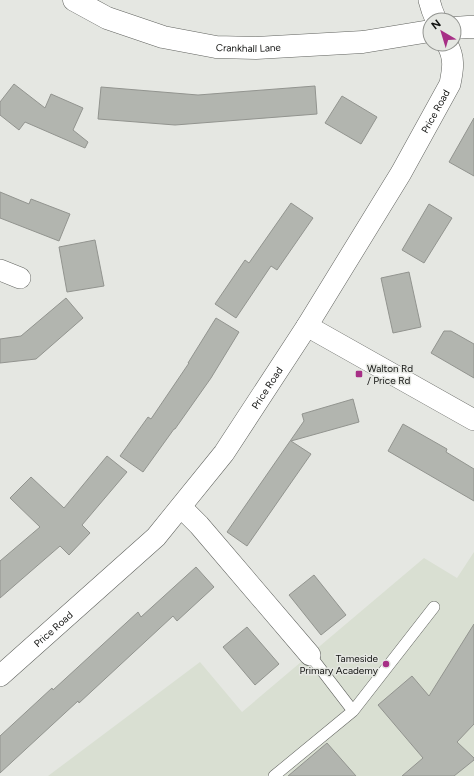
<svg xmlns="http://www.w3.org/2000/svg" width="474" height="776" font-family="Figtree,sans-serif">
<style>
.built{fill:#d9dfd2}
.building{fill:#b2b5af;stroke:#92948f}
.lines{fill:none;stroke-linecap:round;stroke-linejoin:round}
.service-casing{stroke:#61635f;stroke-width:12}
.minor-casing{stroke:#61635f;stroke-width:22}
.tertiary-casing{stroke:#61635f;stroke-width:23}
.service{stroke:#fff;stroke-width:11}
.minor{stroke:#fff;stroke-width:21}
.tertiary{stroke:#fff;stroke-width:22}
.poi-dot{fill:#a72f86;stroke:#e5e7e2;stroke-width:1.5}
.labels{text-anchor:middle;stroke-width:3;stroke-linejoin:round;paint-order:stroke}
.street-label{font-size:10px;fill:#131412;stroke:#e5e7e2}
.poi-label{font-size:10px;fill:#131412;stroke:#e5e7e2;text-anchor:start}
</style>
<rect width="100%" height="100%" fill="#e5e7e2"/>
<!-- built -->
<path class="built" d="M474 552V776H48L200 662 242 712 424 558 457 578Z"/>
<!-- building -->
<path class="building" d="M14 84 45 108 51 94 83 108 73 130 88 142 85 148 25 122 19 130 0 115V102Z
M315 86 317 114 175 125 98 119 101 87 198 95Z
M342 96 377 117 361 144 325 123Z
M474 118V176L449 162Z
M0 192 29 204 31 199 70 214 59 241 0 218Z
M291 203 313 218 277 270 271 266 236 318 215 304 245 260 249 263Z
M429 204 452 218 424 263 402 250Z
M95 240 104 286 67 292 59 247Z
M409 272 421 327 393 333 381 278Z
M66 298 83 318 36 359 0 363V339L21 336Z
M216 318 239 332 211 378 175 429H174L143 472 120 456 148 417 151 419 189 363H188Z
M444 331H451L474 344V378L431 353Z
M353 399 359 422 291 441 311 454 247 546 227 532 304 421 302 414Z
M403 424 447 449 446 452 474 469V501L388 451Z
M107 456 127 472 82 525 90 533 69 555 60 546 0 598V561L40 527 10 498 31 477 64 508Z
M196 567 214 587 177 621 173 616 79 703 78 701 0 773V736L52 688 53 690 138 612 141 617Z
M314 575 346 615 321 635 289 595Z
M474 624V724L457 742 474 758V760L454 776H402L423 758 378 705 412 676 429 696Z
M247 627 279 664 255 685 223 647Z
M327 743 356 776H288Z"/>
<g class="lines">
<defs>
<path id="service" d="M310 655 353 711 434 607
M274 776 353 711"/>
<g id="minor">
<path d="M429 0 432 10 436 20"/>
<path d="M0 270 20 278"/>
<path d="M307 326 474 420"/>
<path d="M181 507 199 525 310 655"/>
<path id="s1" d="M0 676 156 537 224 453 307 326 401 173 450 84C453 69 455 58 447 44"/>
</g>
<g id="tertiary">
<path id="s2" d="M74 0 107 18 163 37 216 47 256 48 363 42 430 31"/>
<path d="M454 28 468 27H474"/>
</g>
</defs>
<!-- service casing -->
<use href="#service" class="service-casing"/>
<!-- minor casing -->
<use href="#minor" class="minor-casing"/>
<!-- tertiary casing -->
<use href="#tertiary" class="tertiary-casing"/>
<!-- service -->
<use href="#service" class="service"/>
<!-- minor -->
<use href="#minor" class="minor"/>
<!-- tertiary -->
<use href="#tertiary" class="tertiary"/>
</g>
<!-- markers -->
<g class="poi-dot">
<rect x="355" y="370" width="8" height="8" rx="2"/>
<circle cx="386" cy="664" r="4"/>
</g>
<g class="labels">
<!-- street labels -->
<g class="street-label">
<text dy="4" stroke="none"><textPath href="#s2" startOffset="183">Crankhall Lane</textPath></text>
<text dy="4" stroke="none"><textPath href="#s1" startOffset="719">Price Road</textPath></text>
<text dy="4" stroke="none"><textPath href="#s1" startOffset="395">Price Road</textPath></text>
<text dy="4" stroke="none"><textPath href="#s1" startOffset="71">Price Road</textPath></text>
</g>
<!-- poi labels -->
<g class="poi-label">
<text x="367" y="372">Walton Rd<tspan x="367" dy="12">/ Price Rd</tspan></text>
<text x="378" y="662" text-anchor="end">Tameside<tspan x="378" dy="12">Primary Academy</tspan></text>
</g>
</g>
<!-- north arrow -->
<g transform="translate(442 32) rotate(322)"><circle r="19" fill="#e5e7e2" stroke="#91938f"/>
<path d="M0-3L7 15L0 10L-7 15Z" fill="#a72f86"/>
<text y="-6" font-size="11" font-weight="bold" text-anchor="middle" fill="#131412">N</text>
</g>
</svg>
